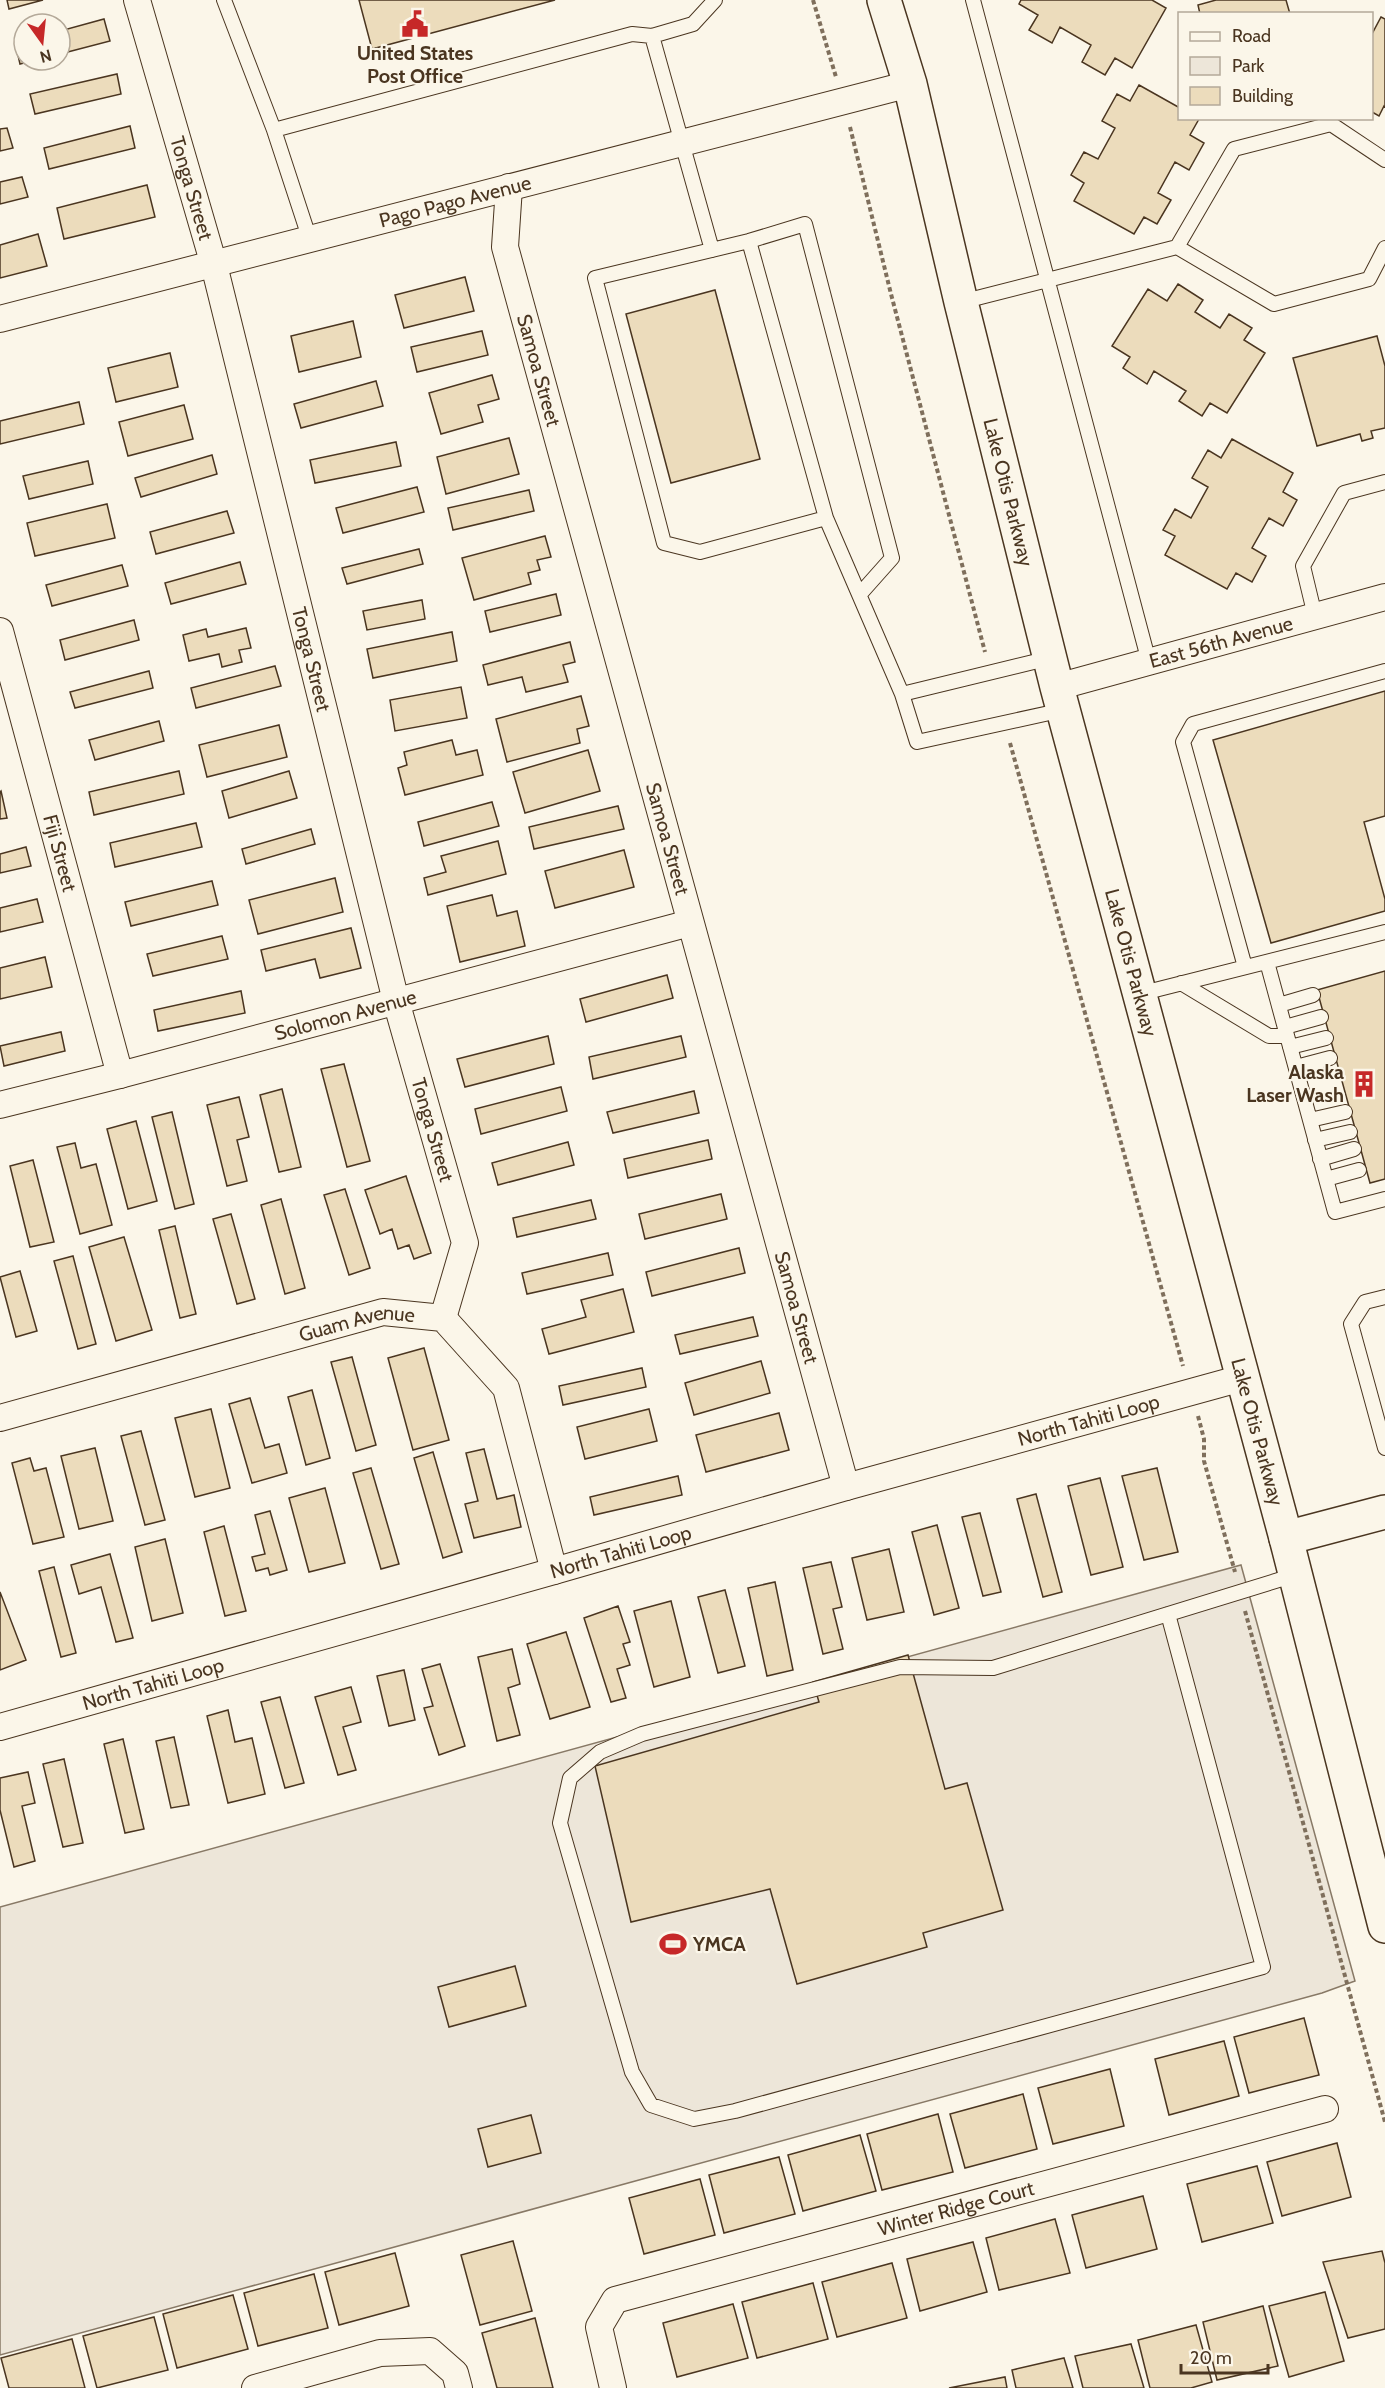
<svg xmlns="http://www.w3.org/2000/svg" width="1385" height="2388" font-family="Cabin,sans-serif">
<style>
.green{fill:#ede6d9;stroke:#887966;stroke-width:1.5}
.building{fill:#ecdcbc;stroke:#4a3520;stroke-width:1.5}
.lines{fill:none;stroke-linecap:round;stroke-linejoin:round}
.lane-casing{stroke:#4a3520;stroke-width:16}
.street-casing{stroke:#4a3520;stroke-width:28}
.secondary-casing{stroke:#4a3520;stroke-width:36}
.path{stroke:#7f6f5c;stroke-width:4;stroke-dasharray:4.5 3;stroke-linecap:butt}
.lane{stroke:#fbf6e9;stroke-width:14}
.street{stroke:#fbf6e9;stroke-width:26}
.secondary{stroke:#fbf6e9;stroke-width:33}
.labels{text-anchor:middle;stroke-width:4.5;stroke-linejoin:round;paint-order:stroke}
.poi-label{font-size:20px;font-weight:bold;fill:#4a3520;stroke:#fbf6e9}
.street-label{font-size:20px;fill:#4a3520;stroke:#fbf6e9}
</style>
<rect width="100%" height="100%" fill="#fbf6e9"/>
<!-- green -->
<path class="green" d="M1241 1565 1355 1981 1322 1993 0 2355V1907Z"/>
<!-- building -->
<path class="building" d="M7 0H43L9 9Z
M359 0H555L372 49Z
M1021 0H1152L1166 8 1132 68 1115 58 1105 75 1082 62 1091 45 1060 27 1052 43 1029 30 1038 15 1019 4Z
M1216 0H1286L1290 14H1200L1198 5Z
M1381 17 1385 19V107L1384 106 1379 116 1372 112V34Z
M104 19 110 41 60 54V31Z
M24 40V60H35L20 64 15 42Z
M117 74 121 94 35 114 30 94Z
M1139 85 1180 108V118L1199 119 1190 135 1204 143 1189 170 1175 162 1158 193 1171 200 1157 224 1144 217 1134 234 1074 201 1084 183 1071 175 1084 152 1098 159 1115 128 1102 121 1117 94 1130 101Z
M130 126 135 148 49 169 44 148Z
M7 128 13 148 0 151V129Z
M22 177 28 197 0 204V182Z
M147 185 155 217 64 239 57 208Z
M38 234 47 266 0 278V245Z
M465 277 474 311 404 328 395 295Z
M1178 284 1203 300 1195 312 1220 328 1229 314 1252 328 1244 340 1265 353 1227 413 1210 403 1202 416 1179 401 1186 391 1154 371 1147 384 1123 368 1130 357 1112 346 1148 289 1167 301Z
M715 290 760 459 671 483 626 314Z
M353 321 361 357 299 372 291 336Z
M482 331 488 355 417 372 411 347Z
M1377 336 1385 366V428L1371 431 1373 438 1362 441 1360 434 1317 446 1293 358Z
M170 353 178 387 116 402 108 368Z
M492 375 499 399 478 405 483 422 441 434 429 393Z
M376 381 383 406 301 428 294 404Z
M79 402 84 424 0 444V421Z
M184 405 193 439 128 456 119 422Z
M509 438 519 474 446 494 437 457Z
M1232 439 1293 473 1283 492 1297 500 1283 526 1269 518 1252 548 1266 556 1252 582 1236 573 1227 589 1165 555 1175 536 1163 530 1175 509 1191 518 1208 487 1192 478 1208 450 1221 458Z
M396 442 401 466 315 483 310 460Z
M212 455 217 474 141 497 135 478Z
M88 461 93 484 29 499 23 476Z
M417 487 424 512 343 533 336 508Z
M529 490 534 511 453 530 448 508Z
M107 504 115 538 35 556 27 523Z
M227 511 234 533 156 554 150 532Z
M545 536 551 557 537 560 540 570 528 573 531 584 474 600 462 558Z
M419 549 423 564 347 584 342 568Z
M240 562 246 584 171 604 165 583Z
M122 565 128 586 52 606 46 585Z
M556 594 561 615 490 632 485 611Z
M422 600 425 619 367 630 363 611Z
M134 620 139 640 65 660 60 640Z
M246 628 251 648 239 650 242 662 222 667 219 654 189 661 183 635 206 629 208 637Z
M452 632 457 661 373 678 367 649Z
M570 642 575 662 563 665 568 682 526 692 522 677 488 685 483 665Z
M275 666 281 686 196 708 191 688Z
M149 671 153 688 75 708 70 692Z
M461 687 467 718 395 731 390 700Z
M1385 691V816L1364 822 1385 899V911L1271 943 1213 740Z
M581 696 589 726 577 729 580 743 507 762 496 719Z
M159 721 164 741 95 760 89 740Z
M279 725 287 757 207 777 199 745Z
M452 740 456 755 477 750 483 775 405 795 398 768 407 765 404 752Z
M588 750 600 791 525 813 513 772Z
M179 771 184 794 94 815 89 792Z
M289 771 297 798 229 818 222 791Z
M1 791 7 818 0 819V792Z
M492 802 499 826 424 846 418 822Z
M618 806 624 829 534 849 529 827Z
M196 823 202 847 115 867 110 843Z
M311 829 315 844 246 864 242 849Z
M498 841 506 874 428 895 424 878 446 872 441 856Z
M26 847 31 866 0 873V854Z
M624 850 634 887 555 908 545 871Z
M335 878 343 912 258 934 249 900Z
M212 881 218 905 131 926 125 902Z
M492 895 497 916 517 911 525 946 460 962 447 906Z
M37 899 43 922 0 932V908Z
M351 928 361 968 320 978 315 959 266 971 261 950Z
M222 936 228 959 153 976 147 954Z
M45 957 52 987 0 999V968Z
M1385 971V1179L1370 1183 1317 990Z
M667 975 673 998 586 1022 580 999Z
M241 991 245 1013 158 1031 154 1010Z
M61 1032 65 1051 4 1066 0 1046Z
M548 1036 554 1064 465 1087 457 1059Z
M681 1036 686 1057 593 1079 589 1057Z
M344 1064 370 1161 347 1167 321 1069Z
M561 1087 567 1111 481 1134 475 1109Z
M282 1089 301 1167 279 1172 260 1095Z
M694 1091 699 1113 613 1133 607 1112Z
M239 1097 249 1137 237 1140 247 1181 227 1186 207 1105Z
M172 1112 194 1204 175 1209 152 1117Z
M136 1121 157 1201 128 1209 107 1129Z
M708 1140 712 1159 628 1178 624 1159Z
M568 1142 574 1165 498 1185 492 1163Z
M75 1143 81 1168 96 1164 112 1225 80 1234 57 1147Z
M33 1160 54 1242 30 1247 10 1166Z
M406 1176 431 1253 414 1259 409 1245 398 1249 392 1229 380 1234 365 1190Z
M345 1189 370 1268 349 1275 324 1195Z
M721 1194 727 1219 645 1239 639 1214Z
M281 1199 305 1288 285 1294 261 1205Z
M591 1200 596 1219 517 1237 513 1218Z
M231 1214 255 1299 237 1304 213 1219Z
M175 1226 196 1314 180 1318 159 1230Z
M124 1237 152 1330 116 1341 89 1247Z
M739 1248 745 1273 652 1296 646 1272Z
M608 1253 613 1275 527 1294 522 1273Z
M73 1256 96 1344 78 1349 54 1261Z
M20 1271 37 1331 16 1337 0 1277Z
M623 1289 634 1332 549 1354 542 1329 586 1317 581 1300Z
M753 1317 758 1336 680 1354 675 1335Z
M424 1348 449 1440 413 1450 388 1358Z
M352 1357 376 1445 356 1451 331 1362Z
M761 1361 770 1393 694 1415 685 1383Z
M642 1368 646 1387 563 1405 559 1386Z
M312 1390 330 1458 306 1465 288 1397Z
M250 1398 265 1448 279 1444 287 1473 252 1483 229 1404Z
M211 1409 230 1488 195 1497 175 1418Z
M649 1409 657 1441 585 1459 577 1427Z
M779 1413 789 1450 706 1472 696 1435Z
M141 1431 165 1520 145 1525 121 1436Z
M95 1448 113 1521 79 1529 61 1456Z
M484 1449 497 1499 514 1495 521 1527 474 1538 465 1504 478 1501 466 1453Z
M433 1452 462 1552 443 1558 414 1458Z
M30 1458 34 1471 46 1468 64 1537 33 1544 12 1463Z
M371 1468 399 1564 381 1569 353 1473Z
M1157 1468 1178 1552 1144 1560 1122 1476Z
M678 1476 682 1495 594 1515 590 1497Z
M1100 1478 1123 1567 1091 1575 1068 1486Z
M325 1488 345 1563 309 1572 289 1498Z
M1036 1494 1062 1592 1043 1597 1017 1499Z
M270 1511 287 1570 270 1575 268 1568 256 1571 252 1557 265 1554 255 1515Z
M980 1513 1001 1592 983 1596 962 1517Z
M937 1525 959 1608 934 1615 912 1532Z
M224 1526 246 1611 225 1616 204 1532Z
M165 1539 183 1613 152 1621 135 1547Z
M889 1549 904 1612 867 1620 852 1558Z
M110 1554 133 1638 116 1642 101 1587 79 1594 71 1565Z
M831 1562 842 1607 833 1609 843 1649 823 1654 803 1568Z
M54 1567 76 1653 61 1657 39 1571Z
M775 1582 793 1670 767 1676 748 1588Z
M725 1590 745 1666 718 1673 698 1597Z
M0 1592 26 1660 0 1670Z
M671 1601 690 1677 654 1687 634 1611Z
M618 1606 630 1642 623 1644 630 1665 617 1669 626 1698 611 1702 584 1618Z
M566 1632 590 1707 550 1719 527 1644Z
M512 1649 520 1684 508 1688 520 1735 497 1741 478 1657Z
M908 1655 945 1789 967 1783 1003 1910 923 1933 927 1947 797 1984 770 1889 631 1922 595 1766 819 1702 813 1682Z
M440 1664 465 1746 439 1755 424 1708 433 1706 422 1669Z
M404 1670 415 1720 389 1726 377 1676Z
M351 1687 361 1722 343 1727 356 1770 338 1775 315 1697Z
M280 1697 304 1783 285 1788 261 1702Z
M228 1710 235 1742 252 1738 265 1794 228 1803 207 1716Z
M174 1737 189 1805 171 1808 156 1741Z
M123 1739 144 1829 125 1833 104 1744Z
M64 1759 83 1843 63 1847 43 1764Z
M28 1772 35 1803 22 1806 35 1861 14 1867 0 1810V1778Z
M515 1966 526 2006 449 2027 438 1987Z
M1304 2018 1319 2075 1249 2093 1234 2037Z
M1224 2041 1239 2096 1169 2115 1155 2059Z
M1110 2069 1124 2126 1053 2144 1038 2088Z
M1023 2094 1037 2149 965 2168 950 2114Z
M938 2114 953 2172 882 2190 867 2134Z
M531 2115 541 2153 488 2167 478 2129Z
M860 2135 876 2191 803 2211 788 2155Z
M1337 2143 1351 2197 1282 2216 1267 2162Z
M779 2157 795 2214 724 2233 709 2175Z
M1257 2166 1273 2223 1202 2242 1187 2184Z
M700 2179 715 2235 644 2254 629 2198Z
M1143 2196 1157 2249 1086 2268 1072 2215Z
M1055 2219 1070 2273 999 2290 986 2238Z
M513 2241 532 2311 480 2325 461 2255Z
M973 2242 987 2292 920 2311 907 2259Z
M1382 2251 1385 2263V2329L1348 2338 1323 2262Z
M395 2253 409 2306 339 2325 325 2272Z
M892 2263 907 2318 837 2337 822 2282Z
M314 2274 328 2328 258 2346 244 2293Z
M813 2283 828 2339 757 2358 742 2302Z
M1325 2292 1344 2361 1289 2377 1269 2306Z
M233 2295 248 2349 177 2368 163 2314Z
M733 2304 748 2358 677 2377 663 2323Z
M1263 2306 1278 2366 1217 2380 1203 2322Z
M154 2317 168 2370 97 2388 83 2336Z
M535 2318 553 2388H497L482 2333Z
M1196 2325 1212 2382 1191 2388H1150L1138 2340Z
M72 2339 85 2388H9L1 2358Z
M1131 2344 1144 2388H1083L1075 2356Z
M1064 2358 1073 2388H1016L1012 2370Z
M1005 2377 1007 2388H949Z"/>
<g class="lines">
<defs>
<path id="lane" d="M224 0 274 130 310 240
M973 0 1149 662
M652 36 712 250
M274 130 632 34 652 36 693 24 715 0
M1385 160 1331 124 1234 149 1177 247 1274 304 1369 279 1385 248
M749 241 826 518 902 694 917 742 1063 710
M961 302 1177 247
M826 518 700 552 664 543 595 278 749 241 805 224 892 558 860 594
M1315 616 1303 566 1344 493 1385 482
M902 694 1050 658
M1267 962 1335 1212 1385 1199
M1245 967 1183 742 1193 724 1385 671
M1181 983 1269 1036H1287
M1139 994 1385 932
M1279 1005 1313 995
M1285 1027 1321 1017
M1290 1047 1326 1038
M1296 1067 1330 1058
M1310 1120 1345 1112
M1315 1140 1350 1132
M1320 1159 1354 1149
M1326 1179 1359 1170
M1385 1297 1365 1302 1351 1324 1385 1448
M1168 1614 1263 1967 735 2111 694 2119 651 2105 632 2072 560 1823 570 1778 600 1752 642 1734 900 1667 993 1668 1295 1575"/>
<g id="street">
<path id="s1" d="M137 0 214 265 396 1001 465 1243 443 1318"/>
<path id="s2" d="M509 187 505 247 846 1487"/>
<path id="s3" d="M0 319 910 84"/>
<path id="s4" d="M0 631 120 1075"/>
<path id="s5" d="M1057 687 1385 597"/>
<path id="s6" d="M0 1105 120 1075 690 923"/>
<path id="s7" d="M0 1418 383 1312 443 1318 506 1388 554 1571"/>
<path id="s8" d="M0 1727 554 1571 846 1487 1242 1378"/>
<path d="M255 2388 380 2353 430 2351 455 2373 459 2388"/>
<path id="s9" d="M613 2388 599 2327 615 2300 1325 2109"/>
</g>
<g id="secondary">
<path id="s10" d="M884 0 910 84 961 302 1057 687 1286 1538 1385 1926"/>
<path d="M1286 1538 1385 1512"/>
</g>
</defs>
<!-- lane casing -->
<use href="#lane" class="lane-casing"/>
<!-- street casing -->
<use href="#street" class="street-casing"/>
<!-- secondary casing -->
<use href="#secondary" class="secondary-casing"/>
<!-- path -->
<path class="path" d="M813 0 836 77
M850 127 891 294 985 652
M1010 743 1183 1366
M1198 1416 1204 1439V1461L1235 1572
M1245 1611 1385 2122"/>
<!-- lane -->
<use href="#lane" class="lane"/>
<!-- street -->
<use href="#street" class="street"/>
<!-- secondary -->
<use href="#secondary" class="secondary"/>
</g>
<!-- icons -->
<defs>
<symbol id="civic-bare" viewBox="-9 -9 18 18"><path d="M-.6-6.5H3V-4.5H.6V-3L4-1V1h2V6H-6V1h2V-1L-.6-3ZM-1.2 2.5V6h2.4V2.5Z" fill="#c62828" stroke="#fbf6e9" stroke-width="2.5" paint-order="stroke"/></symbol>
<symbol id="building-bare" viewBox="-9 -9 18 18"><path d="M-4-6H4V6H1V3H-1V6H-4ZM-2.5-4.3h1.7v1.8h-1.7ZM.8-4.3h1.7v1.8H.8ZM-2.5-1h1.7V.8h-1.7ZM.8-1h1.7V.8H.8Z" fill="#c62828" stroke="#fbf6e9" stroke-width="2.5" paint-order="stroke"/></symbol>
<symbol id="stadium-bare" viewBox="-9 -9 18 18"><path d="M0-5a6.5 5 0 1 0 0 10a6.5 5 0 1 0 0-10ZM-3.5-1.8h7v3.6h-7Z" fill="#c62828" stroke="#fbf6e9" stroke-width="2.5" paint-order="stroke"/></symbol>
</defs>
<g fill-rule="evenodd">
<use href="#civic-bare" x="396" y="5" width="38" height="38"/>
<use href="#building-bare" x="1345" y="1065" width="38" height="38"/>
<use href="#stadium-bare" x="654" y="1925" width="38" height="38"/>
</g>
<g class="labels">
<!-- poi labels -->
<g class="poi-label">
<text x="415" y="60">United States<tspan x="415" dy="23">Post Office</tspan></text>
<text x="1344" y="1079" text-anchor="end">Alaska<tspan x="1344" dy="23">Laser Wash</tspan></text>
<text x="693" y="1951" text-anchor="start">YMCA</text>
</g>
<!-- street labels -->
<g class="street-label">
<text dy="7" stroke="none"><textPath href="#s1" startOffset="196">Tonga Street</textPath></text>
<text dy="7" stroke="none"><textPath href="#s3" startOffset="470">Pago Pago Avenue</textPath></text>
<text dy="7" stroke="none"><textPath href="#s2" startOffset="188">Samoa Street</textPath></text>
<text dy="7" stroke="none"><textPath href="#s10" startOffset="508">Lake Otis Parkway</textPath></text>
<text dy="7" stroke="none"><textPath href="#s5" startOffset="170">East 56th Avenue</textPath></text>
<text dy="7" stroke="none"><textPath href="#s1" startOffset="682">Tonga Street</textPath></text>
<text dy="7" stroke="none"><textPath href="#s2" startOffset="674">Samoa Street</textPath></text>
<text dy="7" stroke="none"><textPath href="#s4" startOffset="230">Fiji Street</textPath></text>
<text dy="7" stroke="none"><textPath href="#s10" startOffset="994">Lake Otis Parkway</textPath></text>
<text dy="7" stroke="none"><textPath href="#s6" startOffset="357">Solomon Avenue</textPath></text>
<text dy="7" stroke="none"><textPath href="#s1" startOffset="1168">Tonga Street</textPath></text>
<text dy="7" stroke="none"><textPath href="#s2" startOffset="1160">Samoa Street</textPath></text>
<text dy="7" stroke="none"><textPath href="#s7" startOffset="370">Guam Avenue</textPath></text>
<text dy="7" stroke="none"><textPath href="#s8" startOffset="1131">North Tahiti Loop</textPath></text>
<text dy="7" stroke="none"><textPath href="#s10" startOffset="1480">Lake Otis Parkway</textPath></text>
<text dy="7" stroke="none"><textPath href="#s8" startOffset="645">North Tahiti Loop</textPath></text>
<text dy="7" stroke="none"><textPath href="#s8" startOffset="159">North Tahiti Loop</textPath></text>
<text dy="7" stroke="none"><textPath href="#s9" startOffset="447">Winter Ridge Court</textPath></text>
</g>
</g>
<!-- legend -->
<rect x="1178" y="12" width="195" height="108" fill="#fbf6e9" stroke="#b4a999" stroke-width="1.5"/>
<rect x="1190" y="32" width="30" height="9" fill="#fbf6e9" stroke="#b4a999" stroke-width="1.5"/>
<text x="1232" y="42" font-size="18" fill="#4a3520">Road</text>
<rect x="1190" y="57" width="30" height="18" fill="#ede6d9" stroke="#b4a999" stroke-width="1.5"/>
<text x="1232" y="72" font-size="18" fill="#4a3520">Park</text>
<rect x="1190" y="87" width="30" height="18" fill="#ecdcbc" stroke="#b4a999" stroke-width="1.5"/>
<text x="1232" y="102" font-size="18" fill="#4a3520">Building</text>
<!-- north arrow -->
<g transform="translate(42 42) rotate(165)"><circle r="28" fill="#fbf6e9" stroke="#b4a999" stroke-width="1.5"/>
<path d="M0-4.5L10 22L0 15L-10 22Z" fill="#c62828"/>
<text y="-9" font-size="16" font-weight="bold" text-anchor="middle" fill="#4a3520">N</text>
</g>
<!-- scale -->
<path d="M1181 2364v9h87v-9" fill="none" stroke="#4a3520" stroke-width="3"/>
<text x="1190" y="2364" font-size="18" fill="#4a3520" stroke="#fbf6e9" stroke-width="4.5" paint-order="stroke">20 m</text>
</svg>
